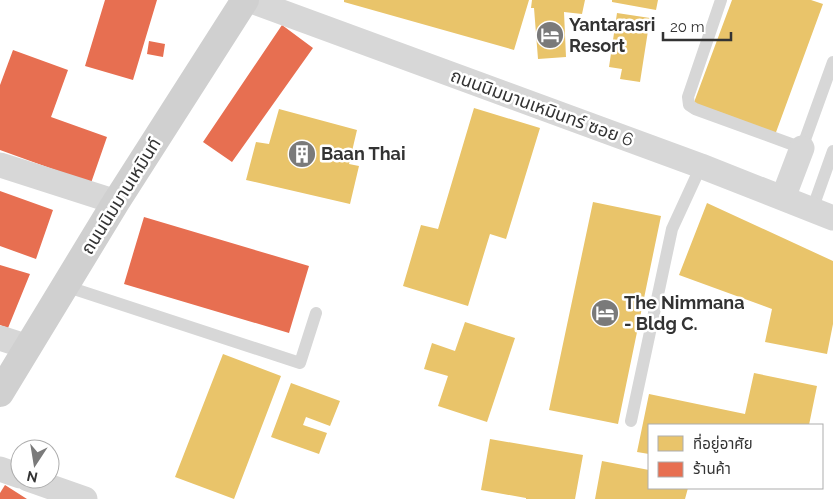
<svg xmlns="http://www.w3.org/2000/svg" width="833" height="499" font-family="Raleway,'Noto Sans Thai',sans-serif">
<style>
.homes{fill:#e9c46a}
.shops{fill:#e76f51}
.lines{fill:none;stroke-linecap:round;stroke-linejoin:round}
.service{stroke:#d7d7d7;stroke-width:12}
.minor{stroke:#d7d7d7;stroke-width:25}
.secondary{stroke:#d0d0d0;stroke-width:28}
.labels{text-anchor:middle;stroke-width:5;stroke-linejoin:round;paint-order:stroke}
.poi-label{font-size:18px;font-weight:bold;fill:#333;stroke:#fff;text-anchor:start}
.street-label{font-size:18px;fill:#333;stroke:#fff}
</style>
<rect width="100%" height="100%" fill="#fff"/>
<!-- homes -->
<path class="homes" d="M344 0H529L514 50 344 2Z
M532 0H585L582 14 564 12 566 57 538 59 534 8H531Z
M612 0H658L656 10 612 2Z
M732 0H811L823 4 775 135 693 105Z
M617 13 650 18 640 82 620 79 622 69 609 67Z
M474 108 540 128 506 239 490 234 468 306 403 286 421 225 438 229Z
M279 109 357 130 349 164 359 166 350 204 246 180 256 142 269 144Z
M593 202 661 216 618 424 549 410Z
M707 203 833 261V324L827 354 765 342 772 309 679 275Z
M465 322 515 338 487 422 438 406 448 376 424 369 432 343 455 351Z
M223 354 281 376 234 499 175 477Z
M754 373 817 386 809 425H649V454L637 452 649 394 745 414Z
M291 383 340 401 330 426 306 417 303 425 327 433 319 454 271 437Z
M490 439 583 455 575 499H526V498L481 490Z
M602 461 649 470V488H688L685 499H595Z"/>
<!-- shops -->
<path class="shops" d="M105 0H157L133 80 85 66Z
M282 25 313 48 232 162 203 142Z
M149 41 165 44 163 57 147 54Z
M13 50 68 70 51 117 107 137 91 183 0 150V85Z
M0 191 53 210 36 259 0 246Z
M144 217 309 266 289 333 124 284Z
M0 265 30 274 8 328 0 325Z
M5 485 27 499H0V493Z"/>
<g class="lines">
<!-- service -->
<path class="service" d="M721 0 688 97 689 105 695 109 802 148 833 62
M812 210 833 151
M65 286 300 363 316 313
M631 421 672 229 701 166"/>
<!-- minor -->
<path class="minor" d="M249 0 701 166 833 218
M0 165 116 202
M783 198 802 148
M0 338 28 347
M0 469 20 476
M28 479 85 499"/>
<!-- secondary -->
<path class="secondary" d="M0 393 116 202 245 0"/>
</g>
<!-- icons -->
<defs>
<symbol id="hotel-disc" viewBox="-11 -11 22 22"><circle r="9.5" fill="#7a7a7a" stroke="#fff"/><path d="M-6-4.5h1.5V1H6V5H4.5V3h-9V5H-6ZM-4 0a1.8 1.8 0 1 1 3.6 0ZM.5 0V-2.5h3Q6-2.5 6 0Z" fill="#fff"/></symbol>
<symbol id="building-disc" viewBox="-11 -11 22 22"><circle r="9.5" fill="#7a7a7a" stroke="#fff"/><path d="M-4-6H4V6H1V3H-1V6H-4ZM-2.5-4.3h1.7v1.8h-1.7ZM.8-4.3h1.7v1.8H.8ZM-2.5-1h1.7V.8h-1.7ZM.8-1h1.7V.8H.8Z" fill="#fff"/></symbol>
</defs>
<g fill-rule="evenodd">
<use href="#hotel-disc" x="534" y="19" width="32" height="32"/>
<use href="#building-disc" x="286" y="138" width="32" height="32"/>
<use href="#hotel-disc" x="589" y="297" width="32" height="32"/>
</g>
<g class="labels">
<!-- poi labels -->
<g class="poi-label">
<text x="569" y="31">Yantarasri<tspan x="569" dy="21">Resort</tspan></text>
<text x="321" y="160">Baan Thai</text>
<text x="624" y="309">The Nimmana<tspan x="624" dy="21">- Bldg C.</tspan></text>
</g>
<!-- street labels -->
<g class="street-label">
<text transform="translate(542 108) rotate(20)" y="6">ถนนนิมมานเหมินทร์ ซอย 6</text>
<text transform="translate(121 196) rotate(-58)" y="6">ถนนนิมมานเหมินท์</text>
</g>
</g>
<!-- legend -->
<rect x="648" y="424" width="175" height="65" fill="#ffffff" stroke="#adadad"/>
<rect x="658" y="436" width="25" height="15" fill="#e9c46a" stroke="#adadad"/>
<text x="693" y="449" font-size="15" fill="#333333">ที่อยู่อาศัย</text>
<rect x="658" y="462" width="25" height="15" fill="#e76f51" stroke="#adadad"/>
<text x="693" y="474" font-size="15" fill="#333333">ร้านค้า</text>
<!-- north arrow -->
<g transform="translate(35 464) rotate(192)"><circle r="24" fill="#ffffff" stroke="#adadad"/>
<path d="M0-4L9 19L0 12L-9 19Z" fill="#7a7a7a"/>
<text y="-8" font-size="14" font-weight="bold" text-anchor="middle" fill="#333333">N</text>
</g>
<!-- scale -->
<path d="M663 32v8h68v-8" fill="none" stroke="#333333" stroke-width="2.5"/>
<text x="670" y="32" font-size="15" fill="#333333" stroke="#ffffff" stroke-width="4" paint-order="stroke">20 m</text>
</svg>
